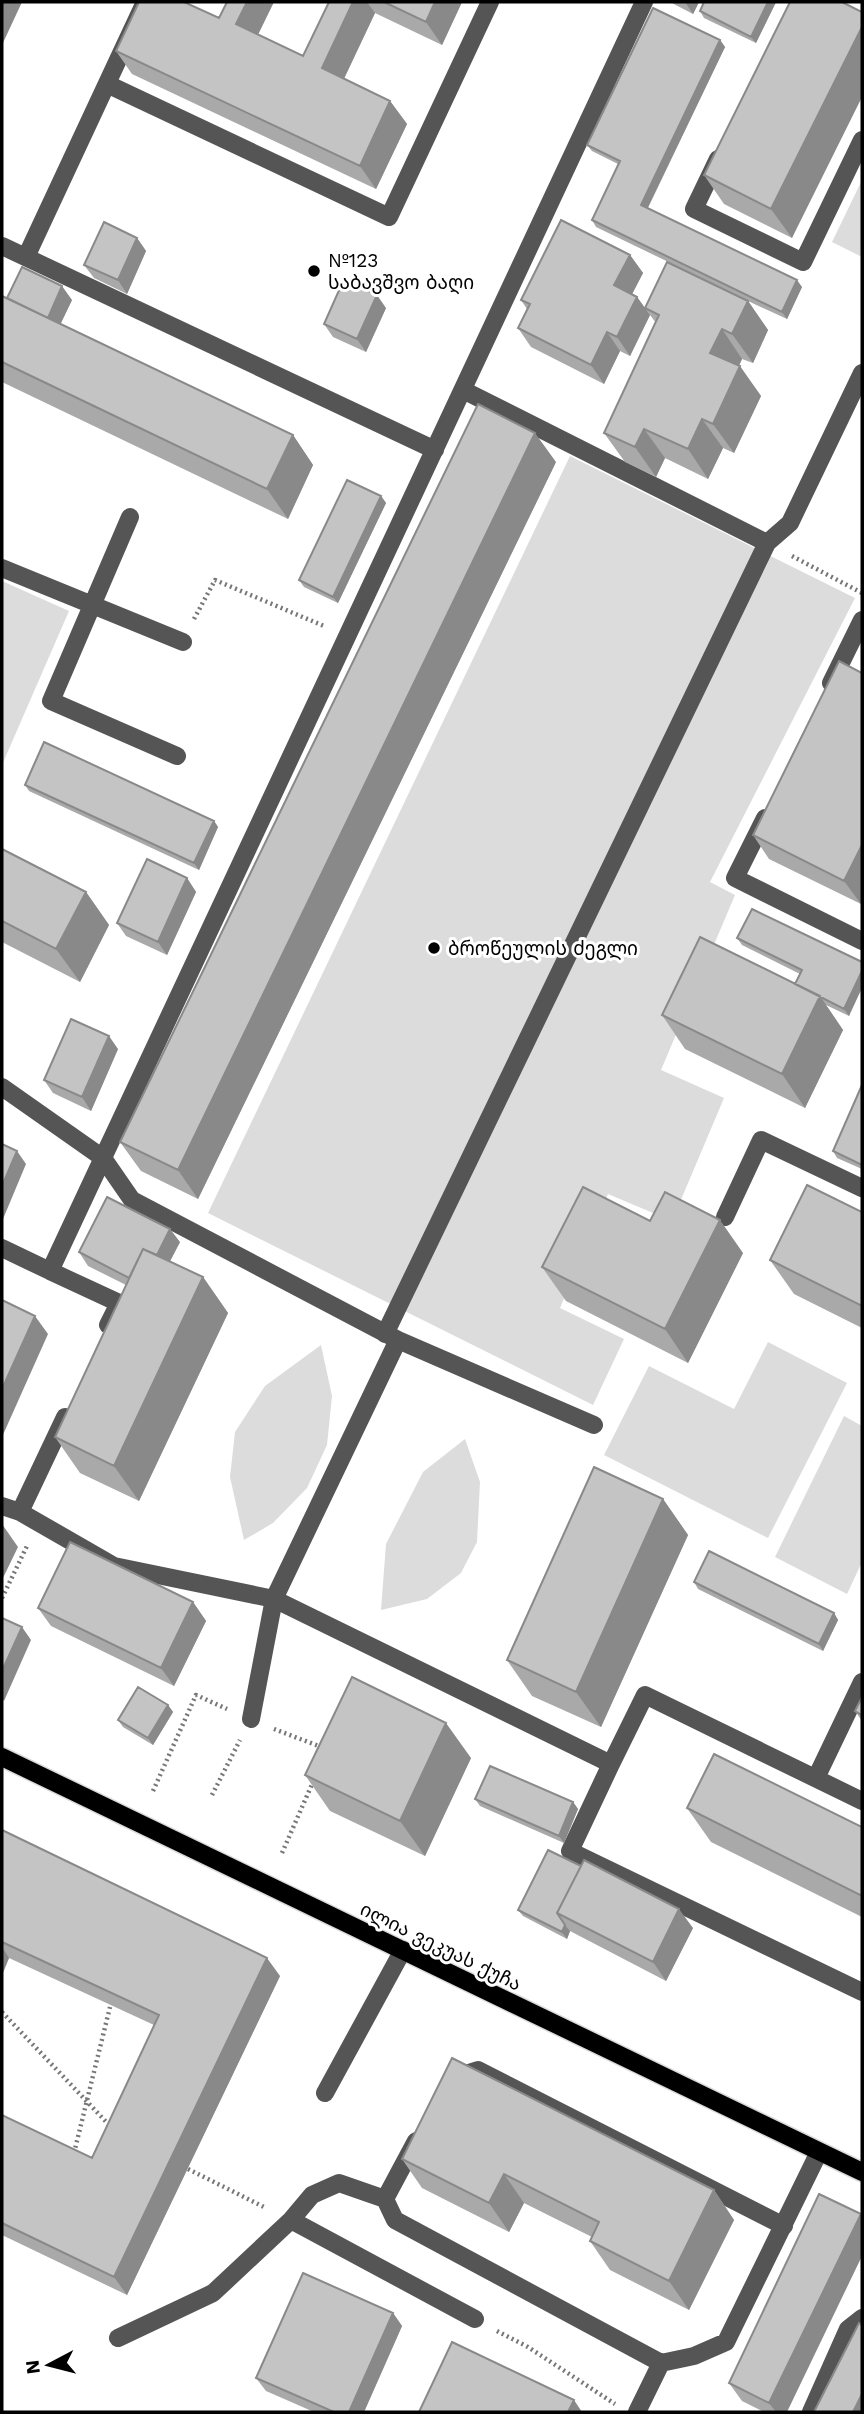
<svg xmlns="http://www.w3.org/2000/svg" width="864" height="2414" font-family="'Work Sans','Noto Sans Georgian',sans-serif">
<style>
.green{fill:#dcdcdc}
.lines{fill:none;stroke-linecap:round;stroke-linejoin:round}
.major-casing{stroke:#dbdbdb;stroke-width:21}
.path{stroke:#777;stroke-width:4.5;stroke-dasharray:2 3.5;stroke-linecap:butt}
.minor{stroke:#555;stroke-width:18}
.major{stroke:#000;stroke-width:18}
.wall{fill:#a9a9a9}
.shaded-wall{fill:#898989}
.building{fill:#c4c4c4;stroke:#898989;stroke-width:2}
.poi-dot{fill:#000;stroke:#fff;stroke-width:2.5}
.labels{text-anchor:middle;stroke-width:6;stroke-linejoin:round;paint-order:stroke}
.poi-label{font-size:19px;fill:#000;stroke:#fff;text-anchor:start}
.street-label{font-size:19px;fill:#000;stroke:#fff}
</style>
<rect width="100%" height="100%" fill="#fff"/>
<!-- green -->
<path class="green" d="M862 180V257L832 242Z
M570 456 855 598 710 882 735 895 661 1070 724 1098 672 1221 608 1194 560 1308 624 1339 593 1405 208 1213Z
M2 581 69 611 2 765Z
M768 1342 847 1383 768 1538 604 1455 649 1366 734 1409Z
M321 1345 332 1396 327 1445 307 1488 273 1523 244 1540 230 1477 235 1432 265 1386Z
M844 1416 862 1426V1562L847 1594 775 1557Z
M465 1439 480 1482 477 1542 461 1573 427 1599 381 1610 386 1544 423 1472Z"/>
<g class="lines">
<defs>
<path id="major" d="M2 1757 862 2172"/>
</defs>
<!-- major casing -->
<use href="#major" class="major-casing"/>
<!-- path -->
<path class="path" d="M792 556 862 593
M194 619 215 580 324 626
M2 1598 27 1546
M274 1729 324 1748
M153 1791 196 1695 227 1709
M212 1795 240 1740
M282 1853 313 1782
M2 2012 112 2128
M74 2153 110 2007
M188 2169 266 2208
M497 2331 528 2347 615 2404"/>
<!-- minor -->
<path class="minor" d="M107 84 389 217 490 2
M718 159 694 209 803 262 862 140
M2 246 435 450
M26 257 145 2
M463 390 767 543
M130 517 51 701 177 756
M2 568 183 642
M831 683 862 620
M765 818 735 878 862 941
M2 1087 103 1158 132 1200 398 1340 274 1599 251 1719
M725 1217 761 1140 862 1188
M2 1248 50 1271 644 2
M50 1271 119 1303 108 1325
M385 1334 767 543 790 523 862 373
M398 1340 594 1425
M65 1417 20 1512 114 1566 274 1599 611 1764 645 1695 862 1801
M2 1506 20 1512
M611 1764 570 1851 862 1992
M816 1778 862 1682
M456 2077 478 2070 784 2226
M325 2093 403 1950
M416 2141 385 2199 395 2220 661 2363
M291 2220 475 2319
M118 2338 213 2293 291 2220 312 2195 339 2183 385 2199
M637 2412 661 2363 694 2356 726 2342 819 2152
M811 2412 848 2329 862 2318"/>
<!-- major -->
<use href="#major" class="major"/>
</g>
<!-- wall -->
<path class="wall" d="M329 2H462L442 45 375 13 344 79 390 101 407 124 376 189 132 74 116 51 219 18 258 35 303 56Z
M670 2H699L693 14Z
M704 2H776L756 43 704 18 700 11Z
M862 12 792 238 724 204 704 175Z
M720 40 725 47 648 208 802 287 787 319 748 301 768 330 753 363 742 359 739 366 761 396 734 453 723 448 708 479 665 458 656 477 625 462 604 433 656 323 645 308 743 298 596 227 592 220 618 164 592 151 587 145Z
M137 238 146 251 127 294 94 278 84 265Z
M630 255 643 273 632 294 637 297 650 315 630 356 620 351 604 384 531 347 518 328 527 309 521 300Z
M2 296 7 298 72 300 60 324 293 435 313 465 288 519 2 382Z
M386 308 366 352 333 337 324 324Z
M556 462 198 1199 141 1171 120 1142Z
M381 496 386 503 338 603 304 587 299 580Z
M862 673 861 904 769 859 753 835Z
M25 785 214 821 218 827 199 870 29 791Z
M2 849 86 892 109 925 80 982 2 942Z
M187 878 196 892 167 955 126 936 117 923Z
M737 938 862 962 849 1016 826 1005 843 1030 805 1108 685 1049 662 1015 795 984 800 974 742 945Z
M118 1049 91 1111 53 1093 44 1080Z
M862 1085V1169L837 1158 833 1151Z
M862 1212V1328L794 1294 770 1260Z
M650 1221 743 1253 688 1363 566 1301 542 1267Z
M180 1242 170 1261 203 1277 228 1313 139 1501 80 1473 55 1437 126 1285 88 1266 79 1252Z
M663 1499 688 1535 601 1727 532 1696 507 1660Z
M694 1582 834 1613 838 1620 823 1651 698 1589Z
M193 1602 206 1621 174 1686 51 1626 38 1608Z
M862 1697V1721L855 1711Z
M168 1705 173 1712 153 1745 123 1727 118 1720Z
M471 1758 425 1856 330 1811 305 1775Z
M475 1799 573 1802 578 1809 564 1843 480 1806Z
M687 1808 862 1827V1917L711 1842Z
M2 1830 280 1976 127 2295 2 2235V2115L92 2158 154 2025 9 1958 2 1975Z
M518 1910 693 1928 666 1981 570 1931 567 1939 523 1916Z
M402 2159 714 2190 734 2220 689 2310 610 2270 590 2241 592 2237 524 2203 509 2232 422 2188Z
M819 2194 787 2412H764L742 2401 729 2383Z
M393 2313 402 2326 364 2412H314L266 2391 256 2378Z"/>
<!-- shaded-wall -->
<path class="shaded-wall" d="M2 2H22L2 45Z
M247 2H274L252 47 236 24Z
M353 2H367L375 13 338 91 322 68Z
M435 2H462L442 45 426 22Z
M685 2H699L693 14Z
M768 2H776L756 43 751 37Z
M862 27V97L792 238 771 209Z
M720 40 725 47 646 211 641 205Z
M390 101 407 124 376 189 360 166Z
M137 238 146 251 127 294 118 280Z
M630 255 643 273 627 304 614 285Z
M797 280 802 287 787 319 782 312Z
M62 286 72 300 53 340 44 326Z
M377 295 386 308 366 352 357 339Z
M637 297 650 315 630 356 617 337Z
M748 301 768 330 753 363 732 334Z
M722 329 742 359 731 382 710 353Z
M607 332 620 351 604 384 591 365Z
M740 366 761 396 734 453 713 424Z
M702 419 723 448 708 479 688 449Z
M644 429 665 458 656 477 635 447Z
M535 433 556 462 198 1199 178 1170Z
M293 435 313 465 288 519 267 489Z
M381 496 386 503 338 603 333 597Z
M214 821 218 827 199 870 194 863Z
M862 845V901L861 904 844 881Z
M187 878 196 892 167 955 158 942Z
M86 892 109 925 80 982 56 949Z
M862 971V988L849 1016 844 1009Z
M820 996 843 1030 805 1108 782 1074Z
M109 1036 118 1049 91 1111 82 1097Z
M17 1151 26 1164 3 1219 2 1186Z
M720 1220 743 1253 688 1363 665 1329Z
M170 1229 180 1242 151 1298 142 1285Z
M203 1277 228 1313 139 1501 114 1466Z
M35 1316 48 1334 2 1437V1389Z
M663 1499 688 1535 601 1727 576 1692Z
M2 1524 18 1547 2 1580Z
M193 1602 206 1621 174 1686 161 1668Z
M834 1613 838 1620 823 1651 819 1644Z
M22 1627 31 1640 4 1701 2 1698V1671Z
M168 1705 173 1712 153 1745 148 1738Z
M446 1723 471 1758 425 1856 400 1821Z
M573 1802 578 1809 564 1843 559 1836Z
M679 1909 693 1928 666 1981 653 1962Z
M565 1925 570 1931 567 1939 562 1932Z
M2 1947 9 1958 2 1975Z
M267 1958 280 1976 127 2295 114 2277Z
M504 2174 524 2203 509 2232 489 2203Z
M714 2190 734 2220 689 2310 669 2281Z
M861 2214 862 2216V2256L787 2412H776L769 2403Z
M393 2313 402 2326 364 2412H349Z
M862 2394V2412H853Z
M574 2400 582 2412H568Z"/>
<!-- building -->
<path class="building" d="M139 2H184L219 18 227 2H247L236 24 303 56 329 2H353L322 68 390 101 360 166 116 51Z
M384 2H435L426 22Z
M704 2H768L751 37 700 11Z
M790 2H842L862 12V27L771 209 704 175Z
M653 8 720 40 641 205 797 280 782 312 592 220 620 161 587 145Z
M561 220 630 255 614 285 637 297 617 337 607 332 591 365 518 328 530 304 521 300Z
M104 222 137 238 118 280 84 265Z
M667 262 748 301 732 334 722 329 710 353 740 366 713 424 702 419 688 449 644 429 635 447 604 433 659 315 645 308Z
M22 267 62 286 48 318 7 298Z
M344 279 377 295 357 339 324 324Z
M2 296 293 435 267 489 2 362Z
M478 404 535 433 178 1170 120 1142Z
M347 480 381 496 333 597 299 580Z
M839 661 862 673V845L844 881 753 835Z
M44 742 214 821 194 863 25 785Z
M2 849 86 892 56 949 2 921Z
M147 859 187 878 158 942 117 923Z
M752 909 862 962V971L844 1009 795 984 802 970 737 938Z
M700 937 820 996 782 1074 662 1015Z
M71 1019 109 1036 82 1097 44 1080Z
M862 1085V1165L833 1151Z
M2 1144 17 1151 2 1186Z
M807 1185 862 1212V1306L770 1260Z
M583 1187 650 1221 665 1192 720 1220 665 1329 542 1267Z
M107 1197 170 1229 157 1255 143 1249 129 1278 79 1252Z
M143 1249 203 1277 114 1466 55 1437Z
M2 1300 35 1316 2 1389Z
M594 1467 663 1499 576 1692 507 1660Z
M70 1542 193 1602 161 1668 38 1608Z
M709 1551 834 1613 819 1644 694 1582Z
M2 1618 22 1627 2 1671Z
M352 1677 446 1723 400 1821 305 1775Z
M138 1687 168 1705 148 1738 118 1720Z
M862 1697V1715L855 1711Z
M714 1754 862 1827V1896L687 1808Z
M490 1766 573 1802 559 1836 475 1799Z
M2 1830 267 1958 114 2277 2 2223V2115L92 2158 159 2015 2 1942Z
M548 1850 581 1866 557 1913 565 1925 562 1932 518 1910Z
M584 1860 679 1909 653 1962 557 1913Z
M452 2058 714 2190 669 2281 590 2241 599 2222 504 2174 489 2203 402 2159Z
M819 2194 861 2214 769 2403 729 2383Z
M303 2273 393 2313 349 2412H334L256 2378Z
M859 2323 862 2325V2394L853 2412H814Z
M452 2342 574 2400 568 2412H419Z"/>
<!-- markers -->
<g class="poi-dot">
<circle cx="314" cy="271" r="7"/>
<circle cx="434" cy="948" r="7"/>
</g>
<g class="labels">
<!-- poi labels -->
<g class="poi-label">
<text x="328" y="267">№123<tspan x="328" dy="22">საბავშვო ბაღი</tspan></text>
<text x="448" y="955">ბროწეულის ძეგლი</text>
</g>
<!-- street labels -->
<g class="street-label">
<text transform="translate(441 1946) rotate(26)" y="7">ილია ვეკუას ქუჩა</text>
</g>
</g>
<!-- border -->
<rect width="864" height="2414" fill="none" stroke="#000000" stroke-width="7"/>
<!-- north arrow -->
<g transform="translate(49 2365) rotate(263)" stroke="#ffffff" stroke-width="5" paint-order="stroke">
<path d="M0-5L12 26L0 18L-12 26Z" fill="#000000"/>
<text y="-10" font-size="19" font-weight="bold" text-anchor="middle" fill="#000000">N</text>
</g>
</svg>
